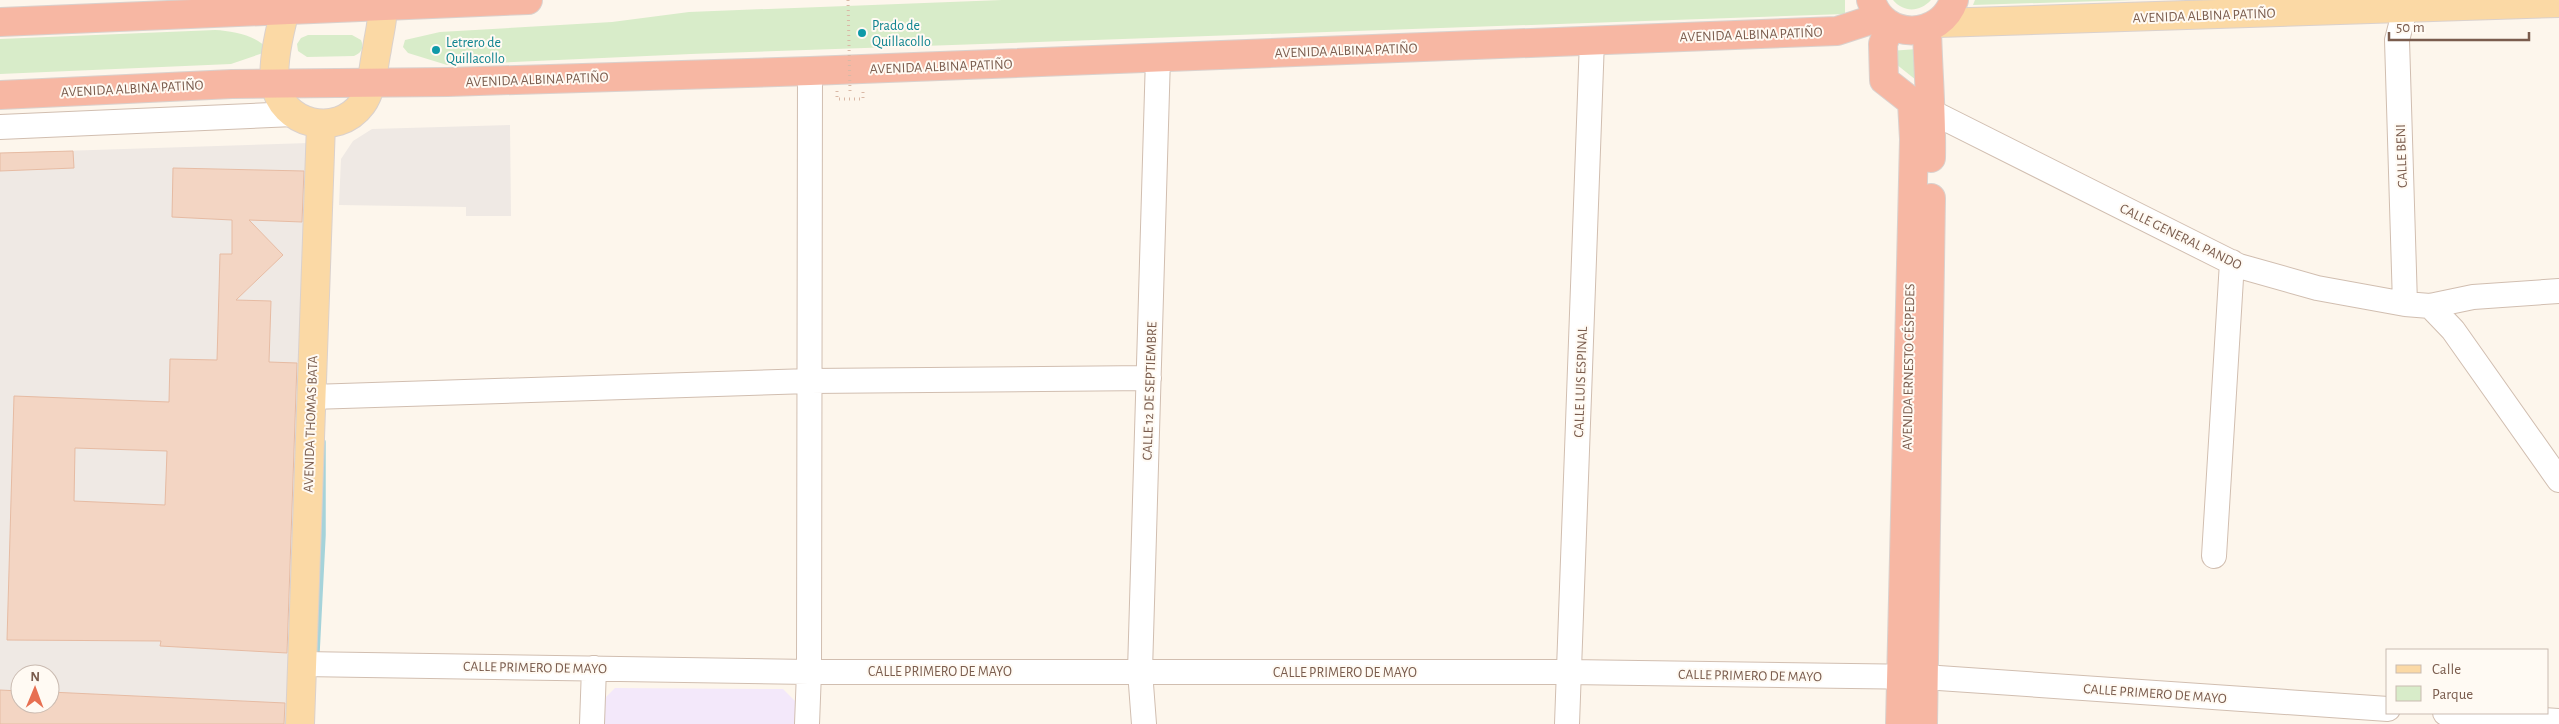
<svg xmlns="http://www.w3.org/2000/svg" width="2559" height="724" font-family="'Alegreya Sans',sans-serif">
<style>
.industrial{fill:#efe9e4;fill-rule:evenodd}
.education{fill:#f3e8fa}
.green{fill:#d8ecc9}
.lines{fill:none;stroke-linecap:round;stroke-linejoin:round}
.stream{stroke:#a5d3da;stroke-width:5.5}
.building{fill:#f3d5c3;stroke:#e6bba3;fill-rule:evenodd}
.minor-casing{stroke:#d1beb0;stroke-width:26}
.major-casing{stroke:#dad1cd;stroke-width:30}
.highway-casing{stroke:#dad1cd;stroke-width:30}
.path{stroke:#d9b8a5;stroke-width:3;stroke-dasharray:1 4;stroke-linecap:butt}
.minor{stroke:#fff;stroke-width:24}
.major{stroke:#fbd9a5;stroke-width:28}
.highway{stroke:#f7b7a3;stroke-width:28}
.path-bridge{stroke:#d9b8a5;stroke-width:3;stroke-dasharray:1 4;stroke-linecap:butt}
.culture-dot{fill:#0f9aa8;stroke:#fffaf3;stroke-width:2}
.labels{text-anchor:middle;stroke-width:4;stroke-linejoin:round;paint-order:stroke}
.street-label{font-size:14px;fill:#7a5c4d;stroke:#fffaf3}
.culture-label{font-size:14px;fill:#0d838f;stroke:#fffaf3;text-anchor:start}
</style>
<rect width="100%" height="100%" fill="#fdf6ec"/>
<!-- industrial -->
<path class="industrial" d="M510 125 511 216H466V207L339 205 341 159 353 141 372 129Z
M309 143 288 724H0V153ZM20 674H50V704H20Z"/>
<!-- education -->
<path class="education" d="M615 688 783 689 795 701V724H604L605 698Z"/>
<!-- green -->
<path class="green" d="M1002 0H1845V14L691 54 447 65 408 53 403 47 405 40 440 32 612 22 689 12Z
M1893 0H1931C1920 12 1904 13 1893 0Z
M1975 0H2134L1973 5Z
M215 30C233 31 255 35 267 48L263 53 231 64 0 74V39Z
M308 35H352L361 40C364 47 362 53 354 56L307 57 298 51 297 44 301 38Z
M1917 49 1916 80 1891 60 1890 51Z"/>
<g class="lines">
<!-- stream -->
<path class="stream" d="M317 652 323 535V442"/>
</g>
<!-- building -->
<path class="building" d="M73 151 74 168 0 171V153Z
M173 168 304 171 302 222 249 220 283 255 236 300 271 301 269 362 297 363 287 653 160 646 161 641 7 640 14 396 169 402 170 359 217 360 220 254H232V220L172 217ZM75 448 167 451 165 505 74 501Z
M0 690 20 691V704H50V692L285 703 284 724H0Z"/>
<g class="lines">
<defs>
<path id="minor" d="M2404 0 2405 9 2397 40 2405 304
M1916 104 2239 266 2317 288 2405 304 2430 306 2473 297 2559 291
M0 127 294 114
M2430 306 2453 330 2559 480
M311 397 810 381 1149 378
M2214 556 2232 262
M302 664 809 672H1569L1924 677 2388 709
M2445 713 2559 721
M592 724 594 668
M807 724 809 672 810 71
M1144 724 1140 671 1158 57
M1567 724 1592 40"/>
<path id="major" d="M288 0C282 21 272 61 275 83 281 125 337 138 362 104 373 89 373 67 377 49 379 33 385 16 381 0
M1938 23 2559 3
M300 724 321 124"/>
<path id="highway" d="M1871 0C1883 41 1941 40 1954 0
M0 22 528 0
M1890 25 1883 44 1884 80 1912 102 1914 139 1900 724
M1927 29C1928 72 1932 114 1931 158
M0 95 232 84 448 82 810 71 1837 31 1880 17
M1923 724 1931 198"/>
</defs>
<!-- minor casing -->
<use href="#minor" class="minor-casing"/>
<!-- major casing -->
<use href="#major" class="major-casing"/>
<!-- highway casing -->
<use href="#highway" class="highway-casing"/>
<!-- path -->
<path class="path" d="M837 91V99H863V92"/>
<!-- minor -->
<use href="#minor" class="minor"/>
<!-- major -->
<use href="#major" class="major"/>
<!-- highway -->
<use href="#highway" class="highway"/>
<!-- path-bridge -->
<path class="path-bridge" d="M848 0 850 91"/>
</g>
<!-- markers -->
<g class="culture-dot">
<circle cx="862" cy="33" r="5"/>
<circle cx="436" cy="50" r="5"/>
</g>
<g class="labels">
<!-- street labels -->
<g class="street-label">
<text transform="translate(2204 15) rotate(-2)" y="5">AVENIDA ALBINA PATIÑO</text>
<text transform="translate(1751 34) rotate(-2)" y="5">AVENIDA ALBINA PATIÑO</text>
<text transform="translate(1346 50) rotate(-2)" y="5">AVENIDA ALBINA PATIÑO</text>
<text transform="translate(941 66) rotate(-2)" y="5">AVENIDA ALBINA PATIÑO</text>
<text transform="translate(537 79) rotate(-2)" y="5">AVENIDA ALBINA PATIÑO</text>
<text transform="translate(132 88) rotate(-3)" y="5">AVENIDA ALBINA PATIÑO</text>
<text transform="translate(2401 156) rotate(-92)" y="5">CALLE BENI</text>
<text transform="translate(2181 236) rotate(26)" y="5">CALLE GENERAL PANDO</text>
<text transform="translate(1908 367) rotate(-89)" y="5">AVENIDA ERNESTO CÉSPEDES</text>
<text transform="translate(1580 382) rotate(-88)" y="5">CALLE LUIS ESPINAL</text>
<text transform="translate(1149 391) rotate(-88)" y="5">CALLE 12 DE SEPTIEMBRE</text>
<text transform="translate(310 424) rotate(-88)" y="5">AVENIDA THOMAS BATA</text>
<text transform="translate(535 667) rotate(1)" y="5">CALLE PRIMERO DE MAYO</text>
<text x="940" y="676">CALLE PRIMERO DE MAYO</text>
<text x="1345" y="677">CALLE PRIMERO DE MAYO</text>
<text transform="translate(1750 675) rotate(1)" y="5">CALLE PRIMERO DE MAYO</text>
<text transform="translate(2155 693) rotate(4)" y="5">CALLE PRIMERO DE MAYO</text>
</g>
<!-- culture labels -->
<g class="culture-label">
<text x="872" y="30">Prado de<tspan x="872" dy="16">Quillacollo</tspan></text>
<text x="446" y="47">Letrero de<tspan x="446" dy="16">Quillacollo</tspan></text>
</g>
</g>
<!-- legend -->
<rect x="2386" y="649" width="162" height="65" fill="#fffaf3" stroke="#cabbb1"/>
<rect x="2396" y="665" width="25" height="8" fill="#fbd9a5" stroke="#cabbb1"/>
<text x="2432" y="674" font-size="15" fill="#7a5c4d">Calle</text>
<rect x="2396" y="686" width="25" height="15" fill="#d8ecc9" stroke="#cabbb1"/>
<text x="2432" y="699" font-size="15" fill="#7a5c4d">Parque</text>
<!-- north arrow -->
<g transform="translate(35 689) rotate(1)"><circle r="24" fill="#fffaf3" stroke="#cabbb1"/>
<path d="M0-4L9 19L0 12L-9 19Z" fill="#e76f51"/>
<text y="-8" font-size="14" font-weight="bold" text-anchor="middle" fill="#7a5c4d">N</text>
</g>
<!-- scale -->
<path d="M2389 32v8h140v-8" fill="none" stroke="#7a5c4d" stroke-width="2.5"/>
<text x="2396" y="32" font-size="15" fill="#7a5c4d" stroke="#fffaf3" stroke-width="4" paint-order="stroke">50 m</text>
</svg>
